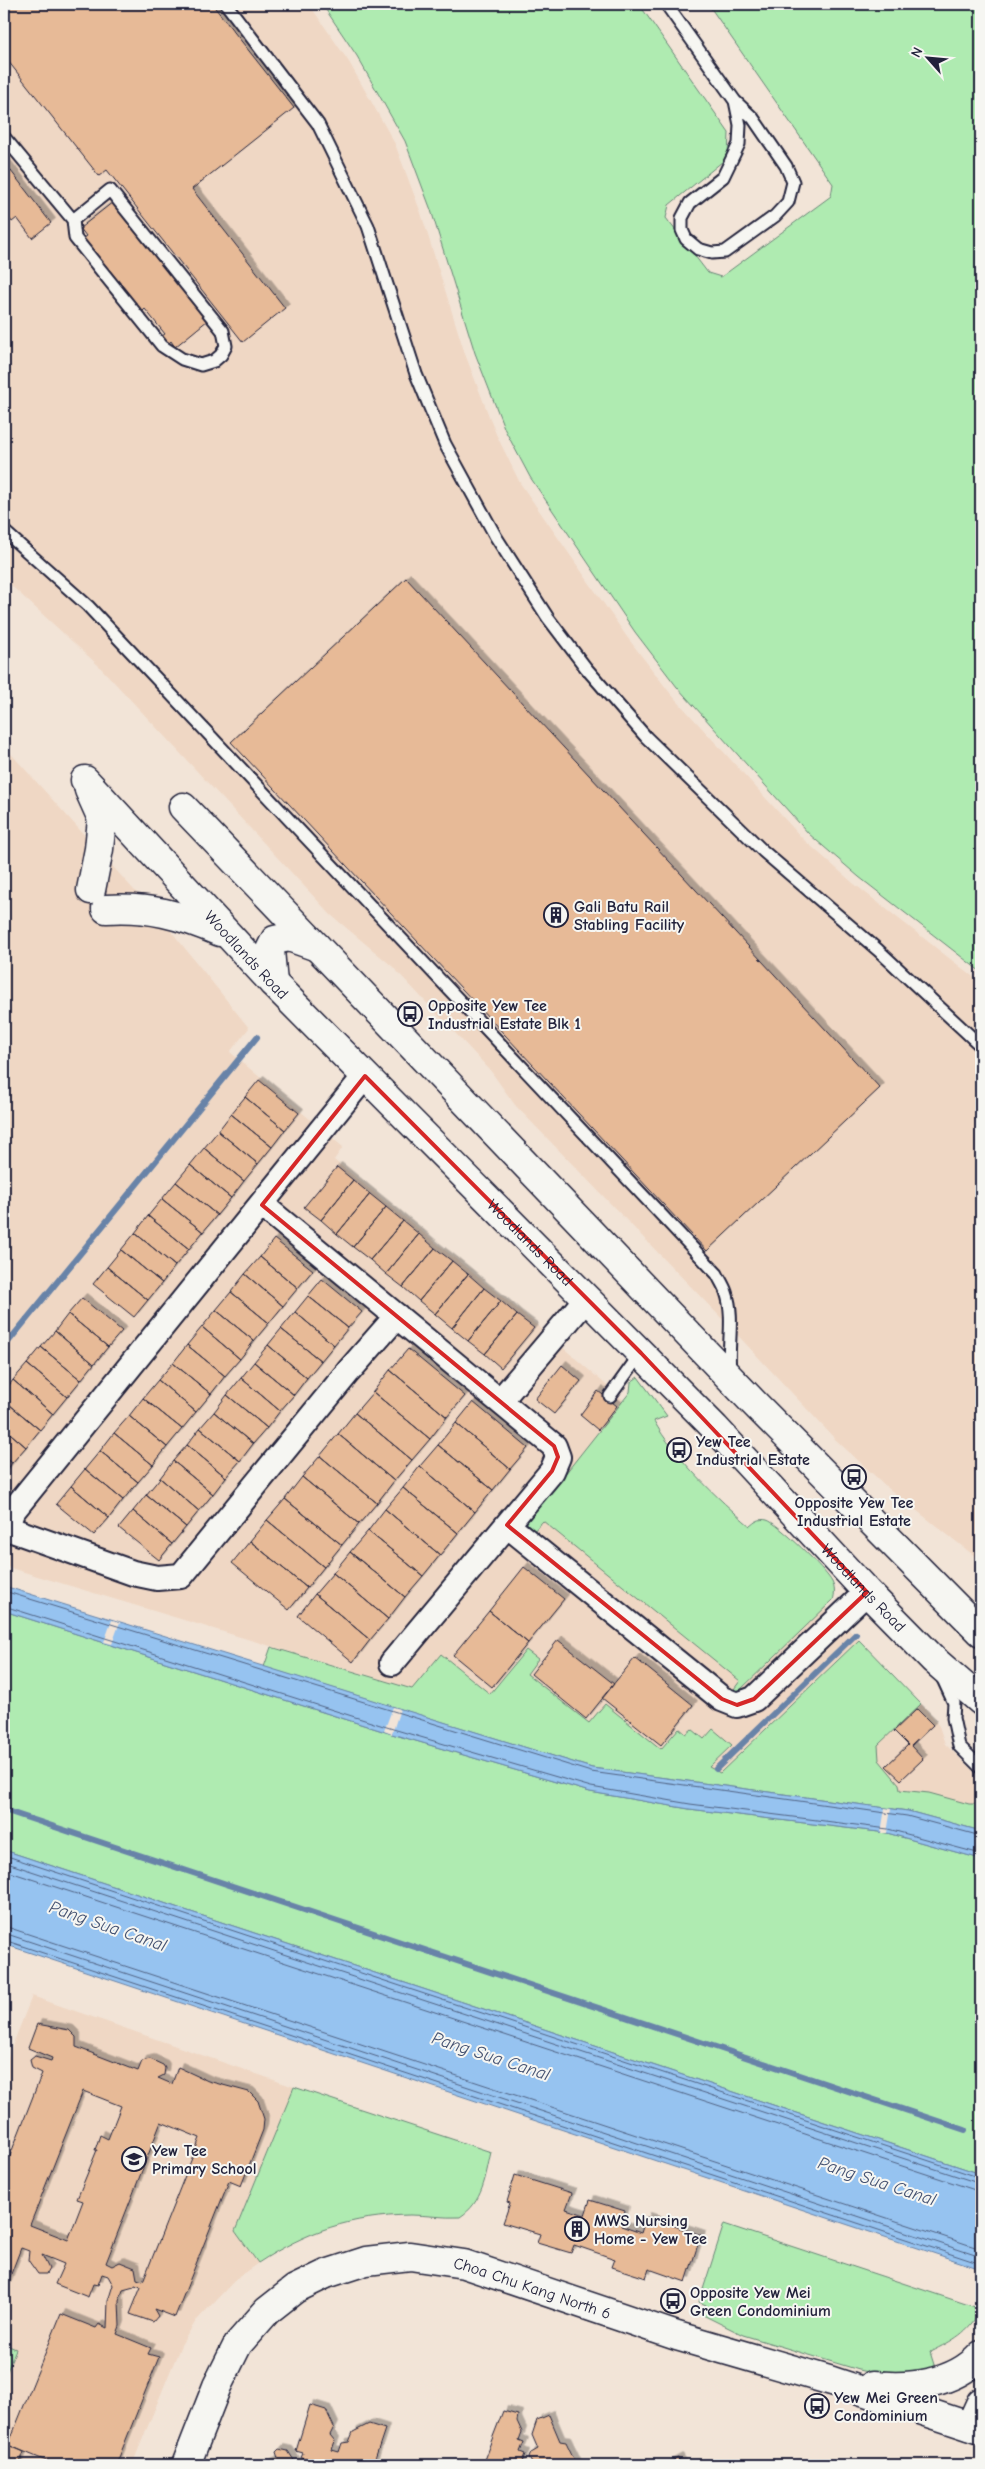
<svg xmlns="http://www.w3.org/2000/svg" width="985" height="2469" font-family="'Comic Neue',sans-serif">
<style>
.built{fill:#efd7c4}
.green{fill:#afebb1;stroke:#688676}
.water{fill:#96c3f0;stroke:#6883a8}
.pier{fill:#f2e4d7}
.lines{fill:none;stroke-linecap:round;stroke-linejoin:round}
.shore{stroke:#506283;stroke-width:1}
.stream{stroke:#6883a8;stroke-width:6}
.building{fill:#e7ba97;stroke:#22223b;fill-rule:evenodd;filter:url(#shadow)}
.service-casing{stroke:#22223b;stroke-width:15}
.minor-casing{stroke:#22223b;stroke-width:28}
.tertiary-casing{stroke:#22223b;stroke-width:31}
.primary-casing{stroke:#22223b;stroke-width:31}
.service{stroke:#f6f6f2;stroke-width:11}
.minor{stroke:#f6f6f2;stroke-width:24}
.tertiary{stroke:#f6f6f2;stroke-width:28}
.primary{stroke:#f6f6f2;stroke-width:28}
.marked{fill:none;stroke:#d62828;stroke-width:4;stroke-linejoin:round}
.labels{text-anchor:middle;stroke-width:4;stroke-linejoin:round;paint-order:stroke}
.poi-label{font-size:16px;font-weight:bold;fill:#22223b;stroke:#f6f6f2;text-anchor:start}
.street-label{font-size:16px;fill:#22223b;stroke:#f6f6f2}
.water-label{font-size:18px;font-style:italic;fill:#455271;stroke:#f6f6f2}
</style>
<defs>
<filter id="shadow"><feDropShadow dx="4.5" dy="-4.5" stdDeviation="0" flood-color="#0004"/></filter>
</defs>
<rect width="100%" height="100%" fill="#f2e4d7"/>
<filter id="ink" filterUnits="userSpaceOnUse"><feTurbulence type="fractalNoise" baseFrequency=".02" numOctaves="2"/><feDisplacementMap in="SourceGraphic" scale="10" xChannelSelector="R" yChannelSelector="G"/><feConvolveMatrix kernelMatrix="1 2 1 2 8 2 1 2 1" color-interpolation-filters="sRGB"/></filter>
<g filter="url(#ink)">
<!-- built -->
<path class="built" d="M4 4H309L349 62 395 144 421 213 465 354 496 434 520 483 627 637 670 693 803 839 853 883 981 983V1561L888 1488 836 1440 730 1327 515 1105 490 1070 392 966 331 915 99 666 4 579Z
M4 746 171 931 249 1028 230 1052 343 1147 334 1160 539 1327 626 1402 661 1442 859 1640 921 1704 939 1726 945 1744 981 1779V1822L720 1773 695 1760 626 1753 4 1566Z
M32 1996 294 2087 235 2231 258 2263 237 2278 196 2321 181 2345 132 2465H4V2067Z"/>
<!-- green -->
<path class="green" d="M322 4H639L729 133 728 157 669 205 666 218 708 273 721 277 831 196 833 184 708 4H981V972L859 877 809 834 677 687 635 632 530 477 505 430 475 353 431 210 405 141 357 56Z
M638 1377 667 1416 654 1421C674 1457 718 1499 750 1526 755 1522 759 1518 767 1520 778 1523 826 1570 832 1582 835 1588 835 1594 833 1600L739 1691 731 1693 740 1681 543 1521 533 1532 528 1527 527 1522 630 1392 631 1382Z
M4 1611 392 1734 590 1792 689 1809 887 1833 981 1859V2174L4 1850Z
M859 1640 921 1704 878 1745 879 1760 899 1784 900 1790 929 1793 969 1804H981V1831L908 1811 592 1768 264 1667 271 1647 412 1689 441 1654 490 1694 526 1650 538 1659 527 1674 589 1723 605 1704 661 1749 679 1728 686 1734 692 1729 704 1739 713 1729 732 1745 709 1767 720 1773Z
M294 2087 491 2152C485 2178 483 2202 460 2217 443 2218 426 2215 410 2215 351 2216 307 2231 258 2263L235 2231Z
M724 2224 981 2309C968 2333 954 2340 930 2352L936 2371 878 2374 859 2370 743 2335 703 2315 706 2305 699 2302Z
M4 2344 16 2349 4 2379Z"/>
<!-- water -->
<path class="water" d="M4 1586 592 1768 908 1811 981 1831V1859L887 1833 689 1809 590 1792 392 1734 4 1611Z
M4 1850 981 2174V2269L4 1944Z"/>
<!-- pier -->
<path class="pier" d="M112 1620 120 1622 112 1644 104 1642Z
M393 1707 400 1709 392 1734 384 1731Z
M885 1808 891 1809 887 1833H881Z"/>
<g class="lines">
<!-- shore -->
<path class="shore" d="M4 1591 591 1772 907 1816 981 1836
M4 1606 393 1729 591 1787 690 1804 888 1829 981 1854
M4 1855 981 2178
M4 1862 981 2184
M4 1870 981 2192
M4 1926 981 2249
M4 1933 981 2257
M4 1940 981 2264"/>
<!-- stream -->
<path class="stream" d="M4 1347 257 1037
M716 1769 856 1634
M4 1810 965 2130"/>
</g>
<!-- building -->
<path class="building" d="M4 4H212L294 108 192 189 285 308 243 342 107 170 99 176 4 56Z
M4 162 51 223 32 238 17 218 12 222 4 211Z
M113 202 208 320 175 347 171 341 168 344 162 336 165 334 145 309 142 312 83 238 86 236 80 228Z
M406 578 880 1088 707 1251 231 742Z
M259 1080 299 1113 285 1130 245 1097Z
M245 1097 285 1130 272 1147 231 1114Z
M231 1114 272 1147 258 1164 218 1131Z
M218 1131 258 1164 244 1181 204 1148Z
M204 1148 244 1181 231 1198 190 1165Z
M190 1165 231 1198 217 1215 176 1182Z
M337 1167 353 1180 321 1220 304 1207Z
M353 1180 370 1194 337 1234 321 1220Z
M176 1182 217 1215 203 1232 162 1199Z
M370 1194 386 1207 353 1247 337 1234Z
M162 1199 203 1232 189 1249 148 1216Z
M386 1207 403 1221 370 1260 353 1247Z
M148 1216 189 1249 175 1266 135 1233Z
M403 1221 419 1234 386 1274 370 1260Z
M135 1233 175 1266 162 1283 121 1250Z
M419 1234 435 1248 403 1287 386 1274Z
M274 1239 313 1270 298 1288 260 1257Z
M435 1248 452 1261 419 1301 403 1287Z
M121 1250 162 1283 148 1300 107 1267Z
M260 1257 298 1288 283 1306 245 1274Z
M452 1261 468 1274 435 1314 419 1301Z
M107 1267 148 1300 134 1317 93 1284Z
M245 1274 283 1306 269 1323 231 1292Z
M468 1274 484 1288 452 1328 435 1314Z
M322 1279 362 1312 348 1328 308 1296Z
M484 1288 501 1301 468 1341 452 1328Z
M231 1292 269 1323 254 1341 216 1310Z
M308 1296 348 1328 334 1345 295 1312Z
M82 1298 122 1331 108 1347 68 1314Z
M501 1301 517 1315 485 1354 468 1341Z
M216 1310 254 1341 240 1359 202 1327Z
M295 1312 334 1345 321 1361 281 1329Z
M68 1314 108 1347 94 1364 55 1331Z
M517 1315 534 1328 501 1368 485 1354Z
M202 1327 240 1359 225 1376 187 1345Z
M281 1329 321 1361 307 1378 268 1345Z
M55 1331 94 1364 81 1380 41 1347Z
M187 1345 225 1376 211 1394 173 1363Z
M268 1345 307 1378 294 1395 254 1362Z
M41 1347 81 1380 67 1397 27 1364Z
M408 1349 465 1396 447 1417 390 1370Z
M254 1362 294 1395 280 1411 241 1378Z
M173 1363 211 1394 196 1412 158 1380Z
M27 1364 67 1397 53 1414 13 1380Z
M562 1365 581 1381 554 1414 535 1399Z
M390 1370 447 1417 430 1439 373 1392Z
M241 1378 280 1411 267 1428 227 1395Z
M13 1380 53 1414 40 1430 4 1400V1392Z
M158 1380 196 1412 182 1429 143 1398Z
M598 1391 617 1406 598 1430 580 1415Z
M373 1392 430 1439 412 1460 355 1413Z
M227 1395 267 1428 253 1444 214 1412Z
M143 1398 182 1429 167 1447 129 1416Z
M4 1400 40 1430 26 1447 4 1428Z
M473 1402 528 1448 510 1469 456 1423Z
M214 1412 253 1444 240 1461 200 1428Z
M355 1413 412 1460 394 1481 338 1434Z
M129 1416 167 1447 153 1465 114 1433Z
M456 1423 510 1469 493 1490 438 1445Z
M4 1428 26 1447 12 1463 4 1456Z
M200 1428 240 1461 226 1477 187 1445Z
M114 1433 153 1465 138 1482 100 1451Z
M338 1434 394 1481 377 1503 320 1456Z
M187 1445 226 1477 213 1494 173 1461Z
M438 1445 493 1490 475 1512 420 1466Z
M100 1451 138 1482 123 1500 85 1469Z
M4 1456 12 1463 4 1474Z
M320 1456 377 1503 359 1524 302 1477Z
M173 1461 213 1494 199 1511 160 1478Z
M420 1466 475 1512 458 1533 403 1488Z
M85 1469 123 1500 109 1518 71 1486Z
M302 1477 359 1524 342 1545 285 1499Z
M160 1478 199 1511 186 1527 146 1495Z
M71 1486 109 1518 94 1535 56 1504Z
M403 1488 458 1533 440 1555 385 1509Z
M146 1495 186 1527 172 1544 133 1511Z
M285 1499 342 1545 324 1567 267 1520Z
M385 1509 440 1555 423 1576 368 1531Z
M133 1511 172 1544 159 1560 119 1528Z
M267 1520 324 1567 307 1588 250 1541Z
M368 1531 423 1576 405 1597 350 1552Z
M250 1541 307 1588 289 1610 232 1563Z
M350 1552 405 1597 388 1619 333 1573Z
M524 1567 564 1599 528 1643 489 1611Z
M333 1573 388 1619 370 1640 315 1594Z
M315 1594 370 1640 353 1662 298 1616Z
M489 1611 528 1643 492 1687 453 1655Z
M558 1640 614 1684 586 1719 531 1674Z
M635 1658 693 1705 661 1745 602 1698Z
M917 1709 933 1725 911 1746 923 1759 901 1780 886 1766 908 1745 894 1731Z
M37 2024 69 2030 76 2037V2047L138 2071 142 2061 150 2059 163 2065 165 2068 164 2075 158 2078 172 2084 178 2067 208 2081 249 2092 258 2101 264 2119 263 2130 241 2186 229 2181 175 2317 154 2309 158 2316 153 2322 130 2314 141 2287 135 2285 134 2287 123 2290 119 2301 120 2326 117 2334 151 2348 148 2354 159 2357 116 2465H56L8 2445 61 2314 96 2328 99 2324 107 2328 108 2301 113 2285 108 2276 102 2274 98 2285 93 2284 88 2297 55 2284 64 2264 42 2255 49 2269 46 2274H38L28 2260 29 2251 21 2248 6 2287 4 2286V2171L42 2073 32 2068 30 2060 35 2056 51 2061 52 2058 28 2048ZM83 2091 121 2106 108 2139 100 2135 95 2150H97L77 2199 83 2201 68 2240 30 2225ZM161 2122 200 2138 143 2281 137 2279 135 2268 120 2262 112 2266 106 2263Z
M515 2175 572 2193 566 2209 585 2215 590 2200 625 2211 621 2226 641 2233 646 2217 701 2235 686 2282 649 2269 646 2278 612 2267 615 2259 574 2245 571 2253 537 2243 540 2234 503 2223 510 2203 507 2202Z
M310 2405 326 2410 334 2427 330 2435 335 2441 332 2450 339 2452 342 2443 349 2442 353 2432 369 2424 385 2429 373 2465H318L314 2458 310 2460 301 2458 303 2453 296 2451Z
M503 2411 518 2415 517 2421 522 2432 519 2440 524 2442 520 2452 525 2454 521 2465H482Z
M549 2415 560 2441 566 2442 577 2465H533L529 2458 531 2453 538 2449 532 2435 537 2420Z
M8 2445 24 2452 19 2465H4V2455Z
M279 2449 288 2451 297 2465H267V2463L278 2458 276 2452Z
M678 2458 682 2465H665Z"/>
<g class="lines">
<defs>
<path id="service" d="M226 4 318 124 368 226 416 374 445 444 496 537 548 618 586 668 646 737 763 851 878 950 981 1046
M666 4 735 101 753 118 786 166 793 182 788 202 775 216 725 252 712 253 698 249 686 239 682 230V218L690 203 723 177 739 144 740 125 735 101
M4 137 73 220 75 238 162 346 182 359 201 365 214 361 221 355 226 346 223 331 110 190 73 220
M4 531 88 606 717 1274C720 1280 724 1286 726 1292 735 1317 727 1345 730 1370
M610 1396 641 1353
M942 1677 954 1703 953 1718 959 1746 981 1768"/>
<path id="minor" d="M365 1076 12 1512 8 1524 15 1531 133 1573 157 1578 181 1576 348 1372 397 1316
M262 1205 554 1446 558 1457 552 1471 392 1663
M500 1401 586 1299
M507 1525 722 1699 737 1705 754 1699 867 1592"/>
<g id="tertiary">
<path d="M873 2385C911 2389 954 2384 981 2355"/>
<path d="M970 2426 981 2402"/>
<path id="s1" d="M186 2465 217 2386 238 2344 267 2311 295 2289 326 2274 366 2261 410 2256 464 2264 677 2336 832 2381 981 2430"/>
</g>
<g id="primary">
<path id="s2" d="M85 780 273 983 715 1428 867 1592 934 1660 981 1701"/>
<path d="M89 790 102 819 99 849 91 890"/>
<path d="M183 807 753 1402 981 1632"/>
<path d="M106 909C148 906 181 915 220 932"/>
<path d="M273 983 270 950 275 940 289 937 317 947"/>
</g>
</defs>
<!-- service casing -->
<use href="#service" class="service-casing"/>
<!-- minor casing -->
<use href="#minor" class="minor-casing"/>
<!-- tertiary casing -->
<use href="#tertiary" class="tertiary-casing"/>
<!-- primary casing -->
<use href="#primary" class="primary-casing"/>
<!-- service -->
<use href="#service" class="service"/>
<!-- minor -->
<use href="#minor" class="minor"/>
<!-- tertiary -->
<use href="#tertiary" class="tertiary"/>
<!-- primary -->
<use href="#primary" class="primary"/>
</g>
</g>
<!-- marked area -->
<path class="marked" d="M365 1076 641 1353 867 1592 754 1699 737 1705 722 1699 507 1525 552 1471 558 1457 554 1446 262 1205Z"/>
<!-- icons -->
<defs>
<symbol id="building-ring" viewBox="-11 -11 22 22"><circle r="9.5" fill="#f6f6f2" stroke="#22223b" stroke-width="1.5"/><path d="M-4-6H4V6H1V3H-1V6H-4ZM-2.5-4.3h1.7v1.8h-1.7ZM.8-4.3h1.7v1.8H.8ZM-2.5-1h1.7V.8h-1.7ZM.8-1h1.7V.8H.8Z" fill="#22223b"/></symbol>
<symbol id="bus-ring" viewBox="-11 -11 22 22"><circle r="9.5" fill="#f6f6f2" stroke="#22223b" stroke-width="1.5"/><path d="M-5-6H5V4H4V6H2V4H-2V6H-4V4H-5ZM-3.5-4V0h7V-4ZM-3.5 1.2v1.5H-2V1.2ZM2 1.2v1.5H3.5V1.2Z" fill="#22223b"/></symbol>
<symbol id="school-ring" viewBox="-11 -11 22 22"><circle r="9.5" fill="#f6f6f2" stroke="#22223b" stroke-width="1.5"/><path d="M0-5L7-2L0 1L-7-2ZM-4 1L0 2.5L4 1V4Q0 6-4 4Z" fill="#22223b"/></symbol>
</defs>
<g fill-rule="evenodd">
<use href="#building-ring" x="542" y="901" width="28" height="28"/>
<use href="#bus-ring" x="396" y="1000" width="28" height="28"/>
<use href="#bus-ring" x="665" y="1436" width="28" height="28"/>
<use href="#bus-ring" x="840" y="1463" width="28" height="28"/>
<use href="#school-ring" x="120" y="2145" width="28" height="28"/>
<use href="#building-ring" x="563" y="2215" width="28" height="28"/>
<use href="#bus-ring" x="659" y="2287" width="28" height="28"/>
<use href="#bus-ring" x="803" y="2392" width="28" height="28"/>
</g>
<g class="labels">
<!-- poi labels -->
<g class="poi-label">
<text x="574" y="912">Gali Batu Rail<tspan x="574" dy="18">Stabling Facility</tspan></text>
<text x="428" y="1011">Opposite Yew Tee<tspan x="428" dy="18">Industrial Estate Blk 1</tspan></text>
<text x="696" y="1447">Yew Tee<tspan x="696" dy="18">Industrial Estate</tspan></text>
<text x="854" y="1508" text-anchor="middle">Opposite Yew Tee<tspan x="854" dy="18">Industrial Estate</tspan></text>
<text x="152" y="2156">Yew Tee<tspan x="152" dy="18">Primary School</tspan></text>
<text x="594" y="2226">MWS Nursing<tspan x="594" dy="18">Home - Yew Tee</tspan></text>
<text x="690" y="2298">Opposite Yew Mei<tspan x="690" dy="18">Green Condominium</tspan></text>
<text x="834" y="2403">Yew Mei Green<tspan x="834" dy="18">Condominium</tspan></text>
</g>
<!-- street labels -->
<g class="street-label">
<text dy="6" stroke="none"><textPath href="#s2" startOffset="238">Woodlands Road</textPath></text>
<text dy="6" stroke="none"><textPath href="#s2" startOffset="642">Woodlands Road</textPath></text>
<text dy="6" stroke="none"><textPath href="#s2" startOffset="1122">Woodlands Road</textPath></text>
<text dy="6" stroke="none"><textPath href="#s1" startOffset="459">Choa Chu Kang North 6</textPath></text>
</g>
<!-- water labels -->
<g class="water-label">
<text transform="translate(108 1926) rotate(19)" y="6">Pang Sua Canal</text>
<text transform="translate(491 2056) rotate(18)" y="6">Pang Sua Canal</text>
<text transform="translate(877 2181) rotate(18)" y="6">Pang Sua Canal</text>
</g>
</g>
<!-- margin -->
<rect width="985" height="2469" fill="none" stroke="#f6f6f2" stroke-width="20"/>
<rect x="10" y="10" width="965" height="2449" fill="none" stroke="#22223b" stroke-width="2" filter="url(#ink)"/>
<!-- north arrow -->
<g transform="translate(928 58) rotate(297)" stroke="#f6f6f2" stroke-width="4" paint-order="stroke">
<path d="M0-4L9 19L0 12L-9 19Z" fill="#22223b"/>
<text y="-8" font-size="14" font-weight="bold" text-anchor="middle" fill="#22223b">N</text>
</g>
</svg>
